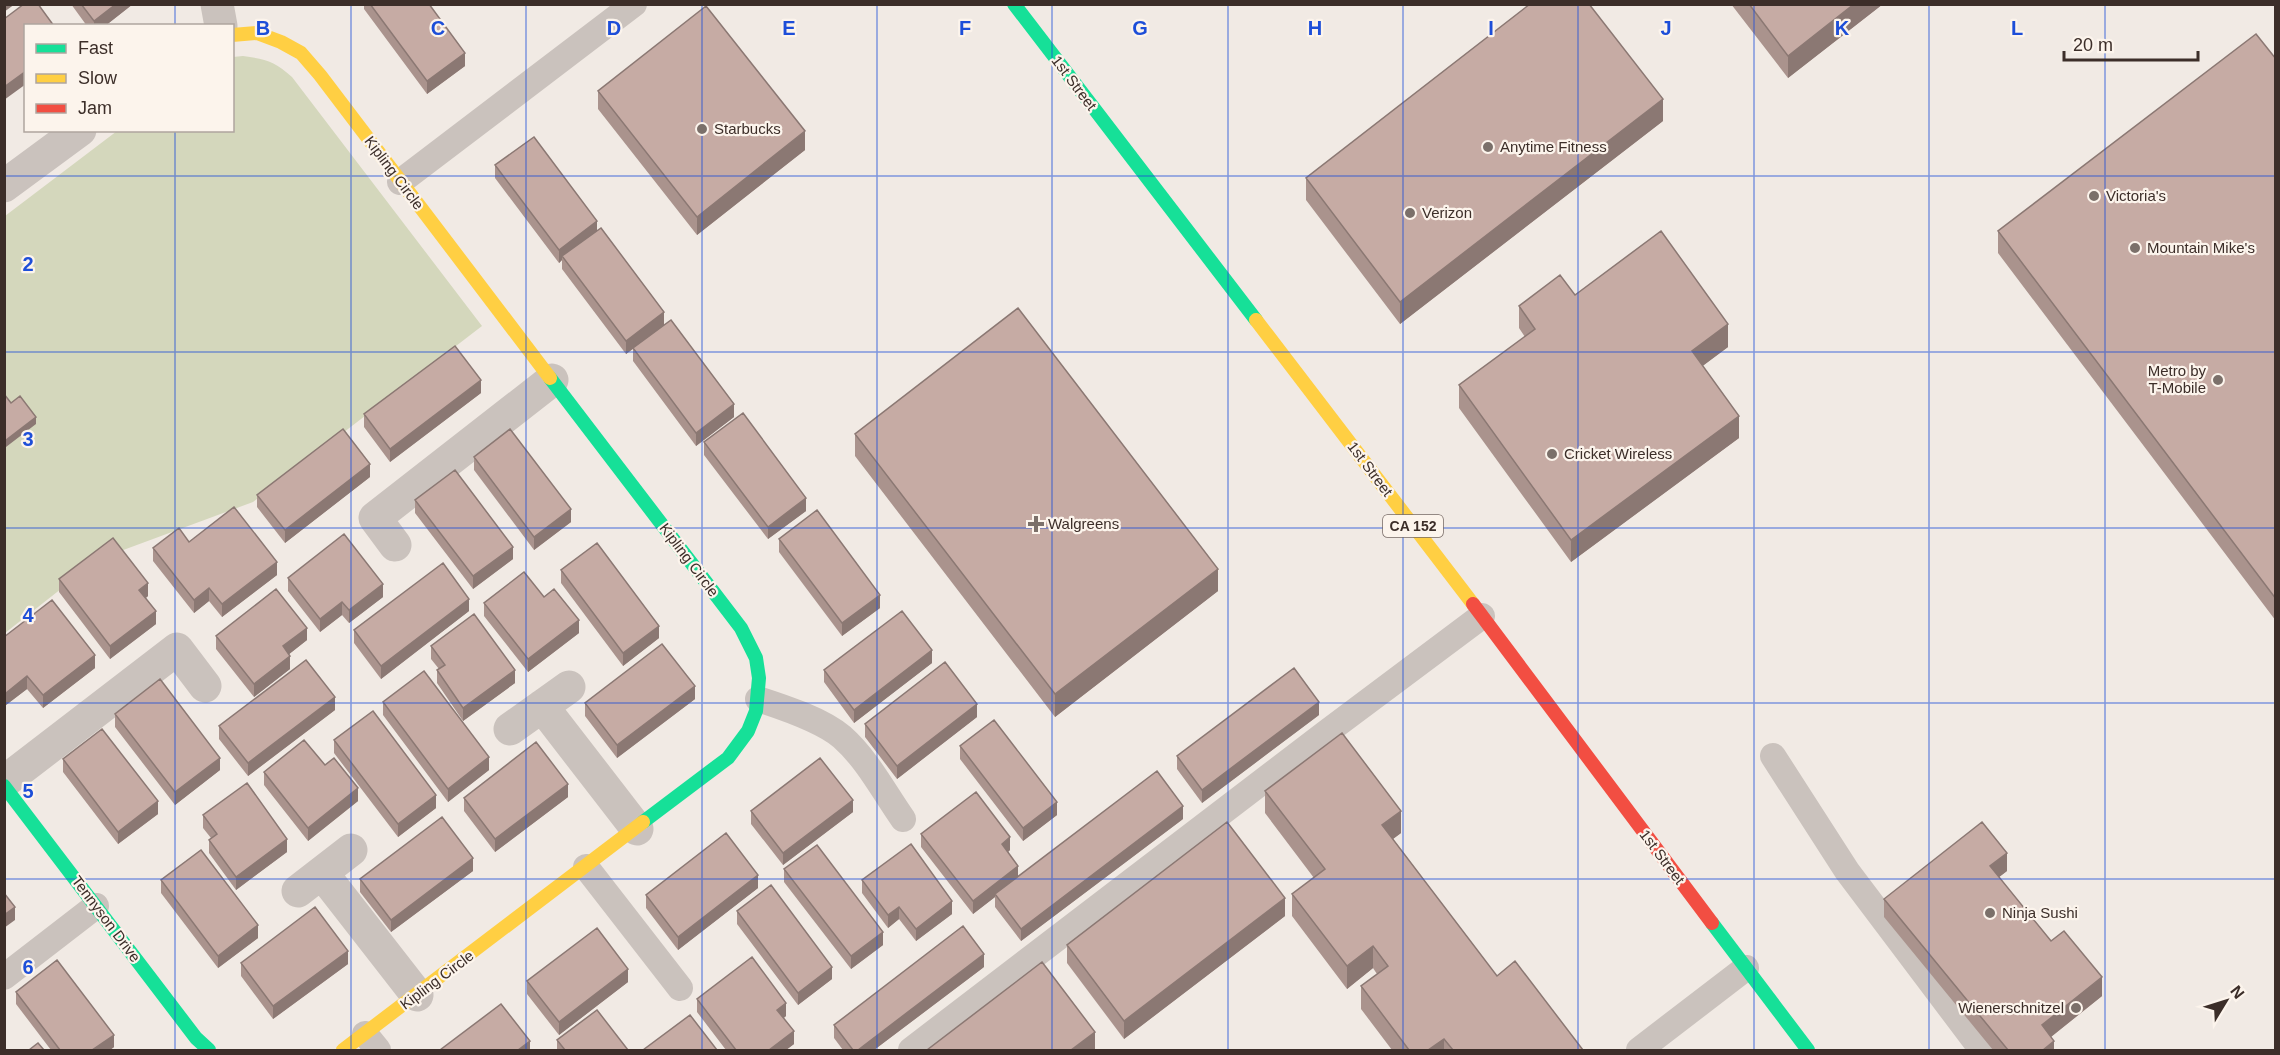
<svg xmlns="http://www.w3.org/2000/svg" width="2280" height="1055" font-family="Arial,sans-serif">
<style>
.green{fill:#d4d7bc}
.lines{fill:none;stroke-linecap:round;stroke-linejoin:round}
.lane{stroke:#cac2bd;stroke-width:26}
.street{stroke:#cac2bd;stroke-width:33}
.fast{stroke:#16e098;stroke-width:14}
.slow{stroke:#ffcf43;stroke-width:14}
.jam{stroke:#f24e42;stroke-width:14}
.wall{fill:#aa938d}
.shaded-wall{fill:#8b7873}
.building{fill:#c6aba4;stroke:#8b7873;stroke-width:1.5}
.grid{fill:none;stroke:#1d4ed8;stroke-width:1.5;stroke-opacity:0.55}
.poi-dot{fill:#7b706a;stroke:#fcf4ec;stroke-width:2}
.labels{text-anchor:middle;stroke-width:4.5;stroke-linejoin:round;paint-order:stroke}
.shield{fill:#fcf4ec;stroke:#766964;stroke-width:1.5}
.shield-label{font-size:14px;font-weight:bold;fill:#3c2e29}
.street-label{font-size:15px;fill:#3c2e29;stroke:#fcf4ec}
.poi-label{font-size:15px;fill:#3c2e29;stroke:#fcf4ec;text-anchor:start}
.grid-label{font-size:20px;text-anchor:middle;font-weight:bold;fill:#1d4ed8;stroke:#fcf4ec;stroke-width:4.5;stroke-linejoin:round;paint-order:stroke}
</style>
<rect width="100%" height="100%" fill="#f1eae4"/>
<!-- green -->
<path class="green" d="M243 56C265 59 275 61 292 77L482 326 253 502 99 559 5 633V216L117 131 232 130 233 57Z"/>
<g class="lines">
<!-- lane -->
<path class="lane" d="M400 182 634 4
M758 699C783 707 822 720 842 737 867 759 884 792 903 819
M1773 756 1847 871 1982 1050
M586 867 680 988
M4 977 96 906
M365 1034 378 1050
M911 1050 1327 732 1482 616
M1639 1050 1746 968"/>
<!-- street -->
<path class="street" d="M217 4 221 26
M4 186 80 130
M395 545 375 518 552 380
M542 706 637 829
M510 729 569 687
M4 782 177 649 205 686
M322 873 417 995
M298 891 351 850"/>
<!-- fast -->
<path class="fast" d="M1014 4 1256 320
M550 378 741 628 756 658 759 678 756 711 748 731 728 758 643 822
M4 786 196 1038 209 1050
M1712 923 1808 1050"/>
<!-- slow -->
<path class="slow" d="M232 35 257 33 281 42 301 53 320 75 550 378
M1256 320 1473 604
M343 1050 643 822"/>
<!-- jam -->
<path class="jam" d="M1473 604 1712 923"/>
</g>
<!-- wall -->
<path class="wall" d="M71 4H133L105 26H87Z
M364 4H429L465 66 427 94 364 9Z
M1731 4H1883L1788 78Z
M2276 59V621L1998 253V231Z
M598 91 805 150 697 235 598 109Z
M1663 121 1400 324 1306 200V178Z
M495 165 597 230 664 324 734 417 696 446 633 361V349L626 354 562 269V260L559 263 495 178Z
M1575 295 1728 347 1702 366 1739 438 1571 562 1459 408V385L1525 337 1519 328V306Z
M481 393 390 462 364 427V414Z
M855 434 1218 591 1055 717 855 456Z
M704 442 806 511 768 539 704 455Z
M474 457 571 522 534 550 474 470Z
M370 477 285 543 257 507V495Z
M415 500 513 559 473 589 415 513Z
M779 539 880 608 842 636 779 552Z
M189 542 277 575 222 617 209 601 194 613 153 561V548Z
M561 570 659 638 623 666 561 583Z
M288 578 383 597 349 623 342 615 320 632 288 591Z
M59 579 148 596 146 598 156 624 110 659 59 592Z
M544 597 579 633 528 672 484 616V603Z
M469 611 381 679 354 643V630Z
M216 636 307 640 289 654 290 669 254 697 216 649Z
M4 637 95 668 43 708 27 689 6 705 4 704Z
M431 646 515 683 463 721 437 683V670L439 669 431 659Z
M932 663 854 723 824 682V670Z
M695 699 617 758 585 716V703Z
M383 702 489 770 448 802 383 715Z
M335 710 248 776 219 739V726Z
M115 714 220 770 175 805 115 727Z
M1319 715 1202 803 1177 769V756Z
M977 717 897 779 865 737V724Z
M334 740 436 808 398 837 334 753Z
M960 746 1057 815 1023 841 960 759Z
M63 759 158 814 118 844 63 772Z
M325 765 358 801 308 841 264 785V772Z
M1265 791 1401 833 1393 839 1497 976 1583 1050H1392L1361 1009V986L1377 974 1373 968 1347 989 1292 916V894L1314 878 1265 813Z
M568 797 495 852 464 811V798Z
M751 811 853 812 783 865 751 824Z
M203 815 287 852 236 890 209 853V840L211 838 203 828Z
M1183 819 1021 941 995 907V897L973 914 921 847V834L1010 850 1008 852 1018 876Z
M784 869 883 945 851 969 784 882Z
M473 871 391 932 360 892V879Z
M2007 871 1999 877 2051 941 2102 996 2051 1037 2054 1050H1993L1884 917V899Z
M161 880 258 938 218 968 161 893Z
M862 880 952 914 916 941 899 919 888 928 862 893Z
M758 888 678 950 646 908V895Z
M737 911 832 979 798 1005 737 924Z
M1285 916 1124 1039 1067 963V945Z
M241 963 348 964 273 1019 241 976Z
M984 967 874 1050H843L834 1038V1025Z
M527 981 628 982 559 1035 527 994Z
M16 992 114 1047 110 1050H51L16 1004Z
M697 999 786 1016 784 1018 794 1044 786 1050H726L697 1012Z
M557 1040 628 1050H557Z"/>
<!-- shaded-wall -->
<path class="shaded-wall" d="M4 4H15L4 12Z
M116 4H133L105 26H94V21Z
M1854 4H1883L1788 78V56Z
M465 53V66L427 94V81Z
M26 71V84L4 100V87Z
M1663 99V121L1400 324V302Z
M805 131V150L697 235V217Z
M597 221V234L562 256V260L559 263V250Z
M664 312V325L626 354V341Z
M1728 324V347L1692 374V351Z
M481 380V393L390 462V449Z
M734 404V417L696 446V433Z
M1739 416V438L1571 562V540Z
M36 417V424L6 447V440Z
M370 464V477L285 543V530Z
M806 498V511L768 539V527Z
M571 509V522L534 550V537Z
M513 547V559L473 589V576Z
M277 562V575L222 617V604Z
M1218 569V591L1055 717V694Z
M148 583V596L139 603V590Z
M383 584V597L349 623V610Z
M209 588V601L194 613V600Z
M880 595V608L842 636V623Z
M469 599V611L381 679V666Z
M342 602V615L320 632V619Z
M156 611V624L110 659V646Z
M579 620V633L528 672V659Z
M659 626V638L623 666V653Z
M307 628V640L283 659V646Z
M932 650V663L854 723V710Z
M95 655V668L43 708V695Z
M290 656V669L254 697V684Z
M515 670V683L463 721V708Z
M27 676V689L6 705V693Z
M695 686V699L617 758V745Z
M335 697V710L248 776V763Z
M1319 702V715L1202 803V790Z
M977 704V717L897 779V766Z
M489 757V770L448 802V789Z
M220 758V770L175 805V792Z
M568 784V797L495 852V839Z
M358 788V801L308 841V828Z
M436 795V808L398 837V824Z
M853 800V812L783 865V853Z
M158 801V814L118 844V832Z
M1057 802V815L1023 841V828Z
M1183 806V819L1021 941V929Z
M1401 811V833L1382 847V825Z
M1010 837V850L1002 857V844Z
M287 839V852L236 890V877Z
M2007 853V871L1990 884V866Z
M473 858V871L391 932V920Z
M1018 866V879L995 894V897L973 914V901Z
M758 875V888L678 950V937Z
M1285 898V916L1124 1039V1021Z
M952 901V914L916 941V929Z
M15 907V920L4 928V915Z
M899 907V919L888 928V915Z
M258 925V938L218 968V956Z
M883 932V945L851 969V956Z
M1373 946V968L1347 989V966Z
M348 951V964L273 1019V1006Z
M984 954V967L874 1050H858Z
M832 967V979L798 1005V993Z
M628 969V982L559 1035V1022Z
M2102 977V996L2042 1044V1025Z
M786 1003V1016L777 1022V1010Z
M794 1031V1044L786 1050H769Z
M1095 1032V1050H1071Z
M114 1035V1047L110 1050H92Z
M1444 1039V1050H1428Z
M530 1041V1050H518Z
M2054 1041V1050H2043Z"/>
<!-- building -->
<path class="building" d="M24 4H38L54 26H26V71L4 87V19Z
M81 4H116L94 21Z
M370 4H429L465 53 427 81Z
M1530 4H1589L1663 99 1400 302 1306 178Z
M1749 4H1854L1788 56Z
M706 6 805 131 697 217 598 91Z
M2256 34 2276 59V599L1998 231Z
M534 137 597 221 559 250 495 165Z
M601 228 664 312 626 341 562 256Z
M1661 231 1728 324 1692 351 1739 416 1571 540 1459 385 1535 329 1519 306 1560 275 1575 295Z
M1018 308 1218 569 1055 694 855 434Z
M671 320 734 404 696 433 633 348Z
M455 346 481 380 390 449 364 414Z
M4 394 11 403 20 396 36 417 6 440 4 438Z
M743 413 806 498 768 527 704 442Z
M343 429 370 464 285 530 257 495Z
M510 429 571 509 534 537 474 457Z
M455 470 513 547 473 576 415 500Z
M234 507 277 562 222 604 209 588 194 600 153 548 179 528 189 542Z
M817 510 880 595 842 623 779 539Z
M344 534 383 584 349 610 342 602 320 619 288 578Z
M113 538 148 583 139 590 156 611 110 646 59 579Z
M597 543 659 626 623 653 561 570Z
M443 563 469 599 381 666 354 630Z
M524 572 544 597 554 589 579 620 528 659 484 603Z
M276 589 307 628 283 646 290 656 254 684 216 636Z
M52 600 95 655 43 695 27 676 6 693 4 691V637Z
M902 611 932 650 854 710 824 670Z
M474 614 515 670 463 708 437 670 445 665 431 646Z
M662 644 695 686 617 745 585 703Z
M306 660 335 697 248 763 219 726Z
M945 662 977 704 897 766 865 724Z
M1294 668 1319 702 1202 790 1177 756Z
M424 671 489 757 448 789 383 702Z
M160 679 220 758 175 792 115 714Z
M373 711 436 795 398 824 334 740Z
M994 720 1057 802 1023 828 960 746Z
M102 729 158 801 118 832 63 759Z
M1342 733 1401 811 1382 825 1497 976 1515 961 1583 1050H1453L1444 1039 1428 1050H1409L1361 986 1388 966 1373 946 1347 966 1292 894 1325 869 1265 791Z
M304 740 325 765 334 758 358 788 308 828 264 772Z
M536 742 568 784 495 839 464 798Z
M820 758 853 800 783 853 751 811Z
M1157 771 1183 806 1021 929 995 894Z
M247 783 287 839 236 877 209 840 217 834 203 815Z
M976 792 1010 837 1002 844 1018 866 973 901 921 834Z
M442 817 473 858 391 920 360 879Z
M1227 822 1285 898 1124 1021 1067 945Z
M1982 822 2007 853 1990 866 2051 941 2064 931 2102 977 2042 1025 2054 1041 2043 1050H2008L1884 899Z
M726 833 758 875 678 937 646 895Z
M911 844 952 901 916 929 899 907 888 915 862 880Z
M817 845 883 932 851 956 784 869Z
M201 850 258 925 218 956 161 880Z
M771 885 832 967 798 993 737 911Z
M4 893 15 907 4 915Z
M315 907 348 951 273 1006 241 963Z
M963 926 984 954 858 1050H853L834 1025Z
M597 928 628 969 559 1022 527 981Z
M752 957 786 1003 777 1010 794 1031 769 1050H736L697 999Z
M57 960 114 1035 92 1050H60L16 992Z
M1042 962 1095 1032 1071 1050H927Z
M501 1004 530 1041 518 1050H440Z
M597 1010 628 1050H565L557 1040Z
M690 1015 717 1050H643Z
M38 1043 44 1050H29Z"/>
<!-- grid -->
<path class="grid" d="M175 4V26M351 4V1050M526 4V1050M702 4V1050M877 4V1050M1052 4V1050M1228 4V1050M1403 4V1050M1578 4V1050M1754 4V1050M1929 4V1050M2105 4V1050M175 130V1050M4 176H2276M4 352H2276M4 528H2276M4 703H2276M4 879H2276"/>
<!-- markers -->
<g class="poi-dot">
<circle cx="702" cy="129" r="6"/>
<circle cx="1488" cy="147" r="6"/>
<circle cx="2094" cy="196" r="6"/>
<circle cx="1410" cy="213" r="6"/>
<circle cx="2135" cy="248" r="6"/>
<circle cx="2218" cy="380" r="6"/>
<circle cx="1552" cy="454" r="6"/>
<path d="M1033 515h6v6h6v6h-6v6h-6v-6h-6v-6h6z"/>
<circle cx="1990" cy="913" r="6"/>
<circle cx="2076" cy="1008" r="6"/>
</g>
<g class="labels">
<!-- shield labels -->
<rect class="shield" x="1383" y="515" width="60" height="22" rx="4.5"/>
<g class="shield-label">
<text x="1413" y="531">CA 152</text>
</g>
<!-- street labels -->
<g class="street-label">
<text transform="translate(1074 83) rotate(53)" y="5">1st Street</text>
<text transform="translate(394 173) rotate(53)" y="5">Kipling Circle</text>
<text transform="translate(1370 469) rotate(53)" y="5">1st Street</text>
<text transform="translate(689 560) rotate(53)" y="5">Kipling Circle</text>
<text transform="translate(1662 857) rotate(53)" y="5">1st Street</text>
<text transform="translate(106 919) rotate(53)" y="5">Tennyson Drive</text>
<text transform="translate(437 980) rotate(-37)" y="5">Kipling Circle</text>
</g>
<!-- poi labels -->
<g class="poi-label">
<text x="714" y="134">Starbucks</text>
<text x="1500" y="152">Anytime Fitness</text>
<text x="2106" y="201">Victoria's</text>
<text x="1422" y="218">Verizon</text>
<text x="2147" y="253">Mountain Mike's</text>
<text x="2206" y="376" text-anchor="end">Metro by<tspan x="2206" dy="17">T-Mobile</tspan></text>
<text x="1564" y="459">Cricket Wireless</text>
<text x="1048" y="529">Walgreens</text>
<text x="2002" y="918">Ninja Sushi</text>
<text x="2064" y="1013" text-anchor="end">Wienerschnitzel</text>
</g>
</g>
<g class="grid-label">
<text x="263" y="35">B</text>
<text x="438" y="35">C</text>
<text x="614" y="35">D</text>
<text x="789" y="35">E</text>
<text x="965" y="35">F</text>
<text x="1140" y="35">G</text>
<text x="1315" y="35">H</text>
<text x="1491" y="35">I</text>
<text x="1666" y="35">J</text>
<text x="1842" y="35">K</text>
<text x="2017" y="35">L</text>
<text x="28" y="271">2</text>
<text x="28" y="446">3</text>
<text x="28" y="622">4</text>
<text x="28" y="798">5</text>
<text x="28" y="974">6</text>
</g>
<!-- border -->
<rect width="2280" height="1055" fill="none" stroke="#3c2e29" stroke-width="12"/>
<!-- legend -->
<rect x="24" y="24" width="210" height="108" fill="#fcf4ec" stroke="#afa59e" stroke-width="1.5"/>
<rect x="36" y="44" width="30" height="9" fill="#16e098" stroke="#afa59e" stroke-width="1.5"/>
<text x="78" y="54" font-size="18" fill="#3c2e29">Fast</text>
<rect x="36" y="74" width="30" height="9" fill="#ffcf43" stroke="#afa59e" stroke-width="1.5"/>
<text x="78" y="84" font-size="18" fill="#3c2e29">Slow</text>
<rect x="36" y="104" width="30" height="9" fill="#f24e42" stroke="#afa59e" stroke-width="1.5"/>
<text x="78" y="114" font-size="18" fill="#3c2e29">Jam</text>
<!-- north arrow -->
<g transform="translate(2226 1001) rotate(52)" stroke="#fcf4ec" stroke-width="4.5" paint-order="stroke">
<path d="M0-4.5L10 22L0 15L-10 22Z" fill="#3c2e29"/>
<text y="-9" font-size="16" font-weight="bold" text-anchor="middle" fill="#3c2e29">N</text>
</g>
<!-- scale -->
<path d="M2064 51v9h134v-9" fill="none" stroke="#3c2e29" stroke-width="3"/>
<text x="2073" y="51" font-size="18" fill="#3c2e29" stroke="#fcf4ec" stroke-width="4.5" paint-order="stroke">20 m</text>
</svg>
